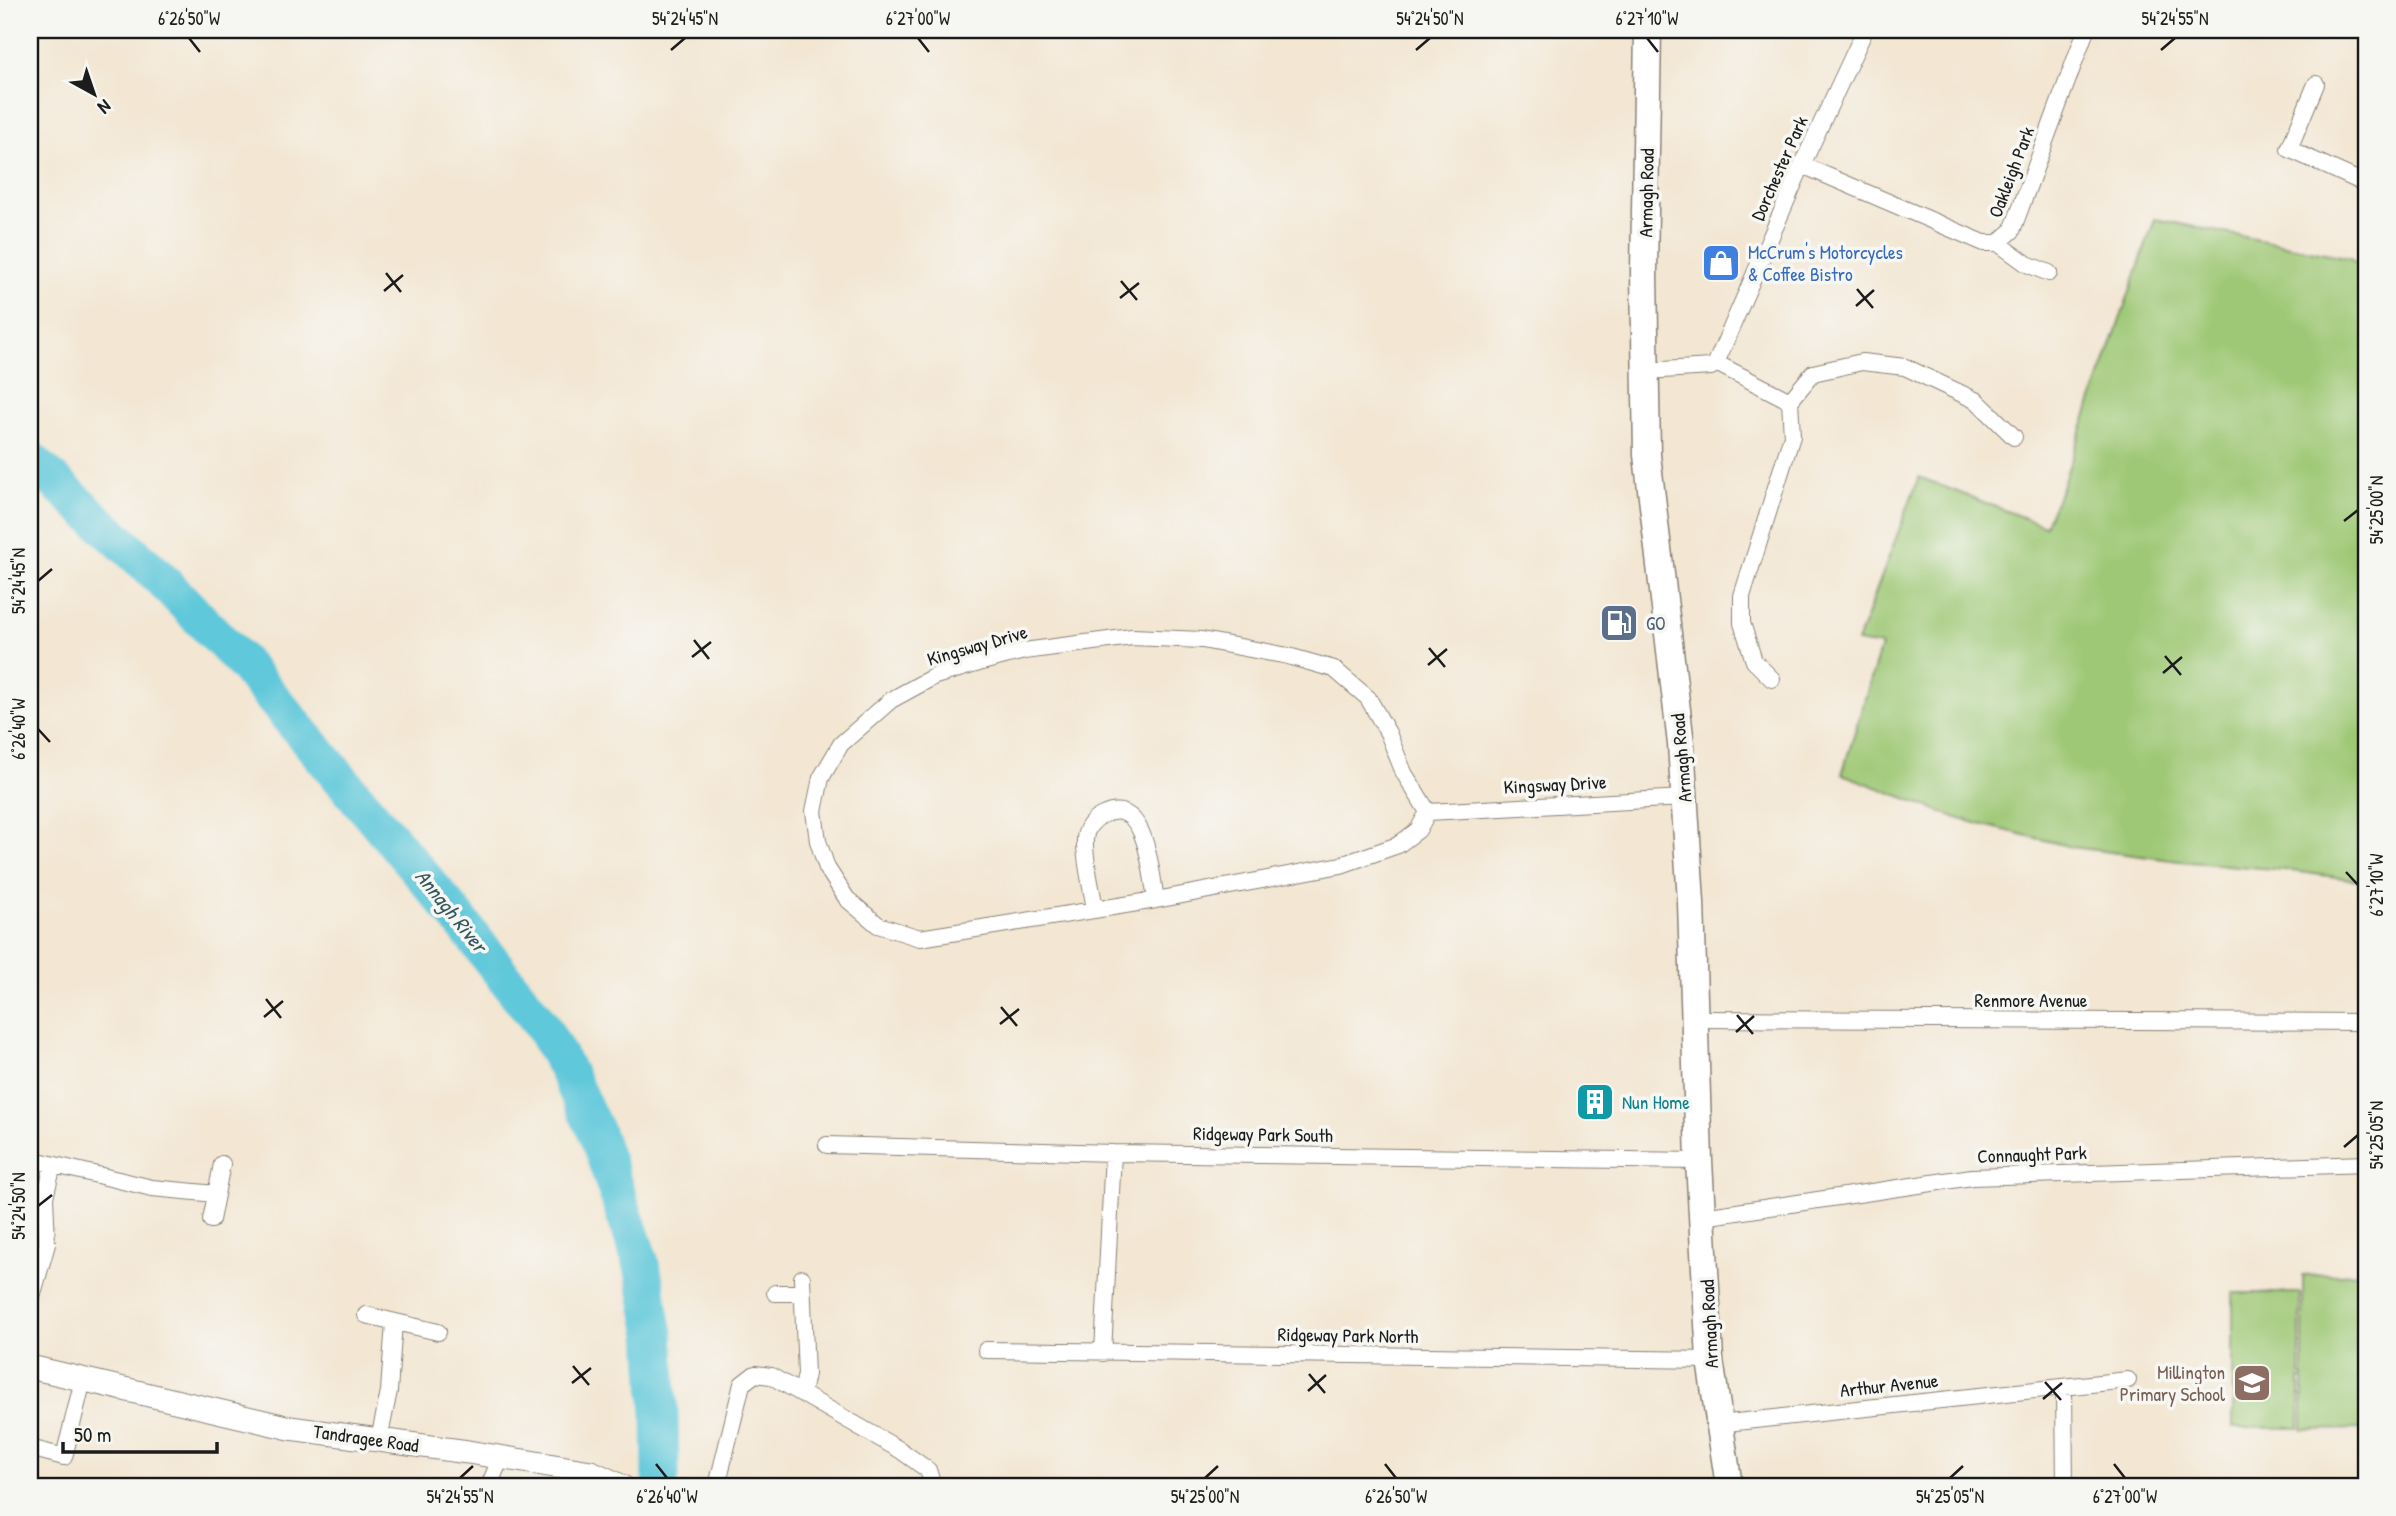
<svg xmlns="http://www.w3.org/2000/svg" width="2396" height="1516" font-family="'Patrick Hand',sans-serif">
<style>
.green{fill:#9ec874;stroke:#5d7248;stroke-width:2}
.lines{fill:none;stroke-linecap:round;stroke-linejoin:round}
.river{stroke:#5fc8da;stroke-width:37}
.street-casing{stroke:#888177;stroke-width:18}
.secondary-casing{stroke:#888177;stroke-width:25}
.primary-casing{stroke:#888177;stroke-width:29}
.street{stroke:#fff;stroke-width:16}
.secondary{stroke:#fff;stroke-width:23}
.primary{stroke:#fff;stroke-width:26}
.ticks{fill:none;stroke:#1c1c1c;stroke-width:2.5}
.labels{text-anchor:middle;stroke-width:7;stroke-linejoin:round;paint-order:stroke}
.street-label{font-size:19px;fill:#1c1c1c;stroke:#f6f6f2}
.shop-label{font-size:19px;fill:#366cbe;stroke:#f6f6f2;text-anchor:start}
.service-label{font-size:19px;fill:#4e5e75;stroke:#f6f6f2;text-anchor:start}
.culture-label{font-size:19px;fill:#0d838f;stroke:#f6f6f2;text-anchor:start}
.education-label{font-size:19px;fill:#785e54;stroke:#f6f6f2;text-anchor:end}
.water-label{font-size:21px;font-style:italic;fill:#33585e;stroke:#f6f6f2}
.neatline{fill:none;stroke:#1c1c1c;stroke-width:2.5}
.ticks-label{font-size:18px;text-anchor:middle;fill:#1c1c1c}
</style>
<rect width="100%" height="100%" fill="#f6f6f2"/>
<filter id="ink" filterUnits="userSpaceOnUse"><feTurbulence type="fractalNoise" baseFrequency=".0143" numOctaves="2"/><feDisplacementMap in="SourceGraphic" scale="14" xChannelSelector="R" yChannelSelector="G"/><feConvolveMatrix kernelMatrix="1 2 1 2 8 2 1 2 1" color-interpolation-filters="sRGB"/></filter>
<filter id="wash" filterUnits="userSpaceOnUse"><feTurbulence type="fractalNoise" baseFrequency=".00686" numOctaves="4" result="noise"/><feDisplacementMap in="SourceGraphic" scale="28" xChannelSelector="R" yChannelSelector="G"/><feGaussianBlur stdDeviation="1.57" result="paint"/><feColorMatrix in="noise" values="0 0 0 0 0 0 0 0 0 0 0 0 0 0 0 0 0 1.4 0 .05"/><feComposite in="paint" operator="in"/></filter>
<g filter="url(#wash)">
<rect width="100%" height="100%" fill="#f3e6d2"/>
<!-- green -->
<path class="green" d="M2155 219 2350 258 2366 273V881L2284 870 2179 861 2072 847 1960 819 1842 774 1881 646 1857 642 1919 477 2045 526 2060 492Z
M2366 1273V1429L2303 1430V1275Z
M2233 1293H2300V1428H2233Z"/>
<g class="lines">
<!-- river -->
<path class="river" d="M30 459 154 572 242 662 455 914 541 1024 565 1067 596 1132 642 1266 655 1334 660 1414 661 1476"/>
</g>
</g>
<g filter="url(#ink)">
<g class="lines">
<defs>
<path id="street" d="M2316 84 2289 149 2366 184
M1802 165 1984 243H1998L2012 231 2086 30
M1998 243 2027 264 2049 273
M1716 363 1790 401 1792 436 1742 596V623L1754 661 1772 679
M1646 371 1711 367 1716 363 1802 165 1865 30
M1790 401 1813 373 1862 362 1905 367 1977 401 2014 437
M1428 812 1404 773 1388 733 1368 698 1334 669 1288 656 1202 640 1132 637 1024 651 982 662 935 676 891 700 841 744 821 778 814 811 818 841 827 868 847 899 878 925 920 938 1156 900 1341 865 1398 845 1418 830 1428 812 1684 798
M1095 909C1092 890 1084 858 1085 840 1085 829 1093 819 1103 815 1147 794 1151 874 1156 900
M1695 1019 2366 1022
M827 1145 1113 1153 1699 1161
M30 1159 152 1188 216 1194
M1703 1217 1972 1177 2366 1164
M211 1220 222 1164
M775 1293H802
M30 1304 47 1244 45 1197 53 1165
M366 1315 438 1332
M986 1350 1710 1360
M1103 1353 1113 1153
M2064 1388 2065 1486
M802 1393 806 1374 802 1278
M1718 1424 2128 1380
M379 1440 389 1391 394 1322
M30 1448 64 1457 83 1380
M489 1486 501 1457
M717 1486 742 1384 755 1374 771 1376 900 1450 928 1470 933 1486"/>
<path id="secondary" d="M30 1367 290 1428 468 1452 591 1472 621 1486"/>
<path id="primary" d="M1648 30 1644 272 1647 455 1681 744 1691 902 1699 1161 1710 1360 1729 1486"/>
</defs>
<!-- street casing -->
<use href="#street" class="street-casing"/>
<!-- secondary casing -->
<use href="#secondary" class="secondary-casing"/>
<!-- primary casing -->
<use href="#primary" class="primary-casing"/>
<!-- street -->
<use href="#street" class="street"/>
<!-- secondary -->
<use href="#secondary" class="secondary"/>
<!-- primary -->
<use href="#primary" class="primary"/>
</g>
</g>
<!-- ticks -->
<path class="ticks" d="M189 38 200 52M918 38 929 52M1647 38 1658 52M671 50 685 38M1416 50 1430 38M2161 50 2175 38M386 273 401 292M1121 281 1137 300M1857 289 1873 308M384 291 403 275M1120 298 1139 283M1856 306 1874 290M2344 521 2358 510M38 581 52 569M694 640 709 659M1429 648 1445 667M2165 656 2181 675M692 657 711 642M1428 665 1447 649M2163 673 2182 657M38 729 50 742M2346 872 2358 885M266 999 281 1018M1001 1007 1017 1026M1737 1015 1753 1034M264 1017 283 1001M1000 1024 1019 1009M1736 1032 1754 1016M2344 1147 2358 1135M38 1206 52 1195M573 1366 589 1385M1309 1374 1325 1393M2045 1382 2061 1400M572 1383 591 1368M1308 1391 1326 1375M2043 1399 2062 1383M656 1464 667 1478M1385 1464 1396 1478M2114 1464 2125 1478M460 1478 473 1466M1205 1478 1218 1466M1950 1478 1963 1466"/>
<!-- icons -->
<defs>
<symbol id="shop-square" viewBox="-11 -11 22 22"><rect x="-9" y="-9" width="18" height="18" rx="4" fill="#3f7fe0" stroke="#f6f6f2"/><path d="M-5-2.5h2.3a2.7 3.5 0 0 1 5.4 0H5L5.5 6h-11ZM-1.5-2.5h3a1.5 2.3 0 0 0-3 0Z" fill="#fff"/></symbol>
<symbol id="fuel-square" viewBox="-11 -11 22 22"><rect x="-9" y="-9" width="18" height="18" rx="4" fill="#5c6f8a" stroke="#f6f6f2"/><path d="M-5.5-6h7V0h2V4h1.3V-2.5L3-4.5l.8-.8L6-3V5H2.5V1h-1V6h-7ZM-4.2-4.7v3.2H.2V-4.7Z" fill="#fff"/></symbol>
<symbol id="building-square" viewBox="-11 -11 22 22"><rect x="-9" y="-9" width="18" height="18" rx="4" fill="#0f9aa8" stroke="#f6f6f2"/><path d="M-4-6H4V6H1V3H-1V6H-4ZM-2.5-4.3h1.7v1.8h-1.7ZM.8-4.3h1.7v1.8H.8ZM-2.5-1h1.7V.8h-1.7ZM.8-1h1.7V.8H.8Z" fill="#fff"/></symbol>
<symbol id="school-square" viewBox="-11 -11 22 22"><rect x="-9" y="-9" width="18" height="18" rx="4" fill="#8d6e63" stroke="#f6f6f2"/><path d="M0-5L7-2L0 1L-7-2ZM-4 1L0 2.5L4 1V4Q0 6-4 4Z" fill="#fff"/></symbol>
</defs>
<g fill-rule="evenodd">
<use href="#shop-square" x="1699" y="241" width="44" height="44"/>
<use href="#fuel-square" x="1597" y="601" width="44" height="44"/>
<use href="#building-square" x="1573" y="1080" width="44" height="44"/>
<use href="#school-square" x="2230" y="1361" width="44" height="44"/>
</g>
<g class="labels">
<!-- street labels -->
<g class="street-label">
<text transform="translate(1779 168) rotate(-66)" y="7">Dorchester Park</text>
<text transform="translate(2011 172) rotate(-69)" y="7">Oakleigh Park</text>
<text transform="translate(1646 193) rotate(-89)" y="7">Armagh Road</text>
<text transform="translate(977 645) rotate(-16)" y="7">Kingsway Drive</text>
<text transform="translate(1681 758) rotate(-95)" y="7">Armagh Road</text>
<text transform="translate(1555 784) rotate(-3)" y="7">Kingsway Drive</text>
<text x="2031" y="1007">Renmore Avenue</text>
<text transform="translate(1263 1134) rotate(1)" y="7">Ridgeway Park South</text>
<text transform="translate(2032 1154) rotate(-2)" y="7">Connaught Park</text>
<text transform="translate(1709 1324) rotate(-93)" y="7">Armagh Road</text>
<text transform="translate(1348 1335) rotate(1)" y="7">Ridgeway Park North</text>
<text transform="translate(1889 1385) rotate(-6)" y="7">Arthur Avenue</text>
<text transform="translate(366 1438) rotate(8)" y="7">Tandragee Road</text>
</g>
<!-- shop labels -->
<g class="shop-label">
<text x="1748" y="259">McCrum's Motorcycles<tspan x="1748" dy="22">&amp; Coffee Bistro</tspan></text>
</g>
<!-- service labels -->
<g class="service-label">
<text x="1646" y="630">GO</text>
</g>
<!-- culture labels -->
<g class="culture-label">
<text x="1622" y="1109">Nun Home</text>
</g>
<!-- education labels -->
<g class="education-label">
<text x="2225" y="1379">Millington<tspan x="2225" dy="22">Primary School</tspan></text>
</g>
<!-- water labels -->
<g class="water-label">
<text transform="translate(451 911) rotate(51)" y="7">Annagh River</text>
</g>
</g>
<!-- margin -->
<rect width="2396" height="1516" fill="none" stroke="#f6f6f2" stroke-width="77"/>
<!-- north arrow -->
<g transform="translate(94 94) rotate(140)" stroke="#f6f6f2" stroke-width="5" paint-order="stroke">
<path d="M0-5L12 26L0 18L-12 26Z" fill="#1c1c1c"/>
<text y="-10" font-size="19" font-weight="bold" text-anchor="middle" fill="#1c1c1c">N</text>
</g>
<!-- scale -->
<path d="M63 1442v10h154v-10" fill="none" stroke="#1c1c1c" stroke-width="3.5"/>
<text x="74" y="1442" font-size="21" fill="#1c1c1c" stroke="#f6f6f2" stroke-width="5" paint-order="stroke">50 m</text>
<rect x="38" y="38" width="2320" height="1440" class="neatline"/>
<g class="ticks-label">
<text x="189" y="25">6°26'50"W</text>
<text x="685" y="25">54°24'45"N</text>
<text x="918" y="25">6°27'00"W</text>
<text x="1430" y="25">54°24'50"N</text>
<text x="1647" y="25">6°27'10"W</text>
<text x="2175" y="25">54°24'55"N</text>
<text transform="translate(2377 510) rotate(-90)" y="6">54°25'00"N</text>
<text transform="translate(19 581) rotate(-90)" y="6">54°24'45"N</text>
<text transform="translate(19 729) rotate(-90)" y="6">6°26'40"W</text>
<text transform="translate(2377 885) rotate(-90)" y="6">6°27'10"W</text>
<text transform="translate(2377 1135) rotate(-90)" y="6">54°25'05"N</text>
<text transform="translate(19 1206) rotate(-90)" y="6">54°24'50"N</text>
<text x="460" y="1503">54°24'55"N</text>
<text x="667" y="1503">6°26'40"W</text>
<text x="1205" y="1503">54°25'00"N</text>
<text x="1396" y="1503">6°26'50"W</text>
<text x="1950" y="1503">54°25'05"N</text>
<text x="2125" y="1503">6°27'00"W</text>
</g>
</svg>
